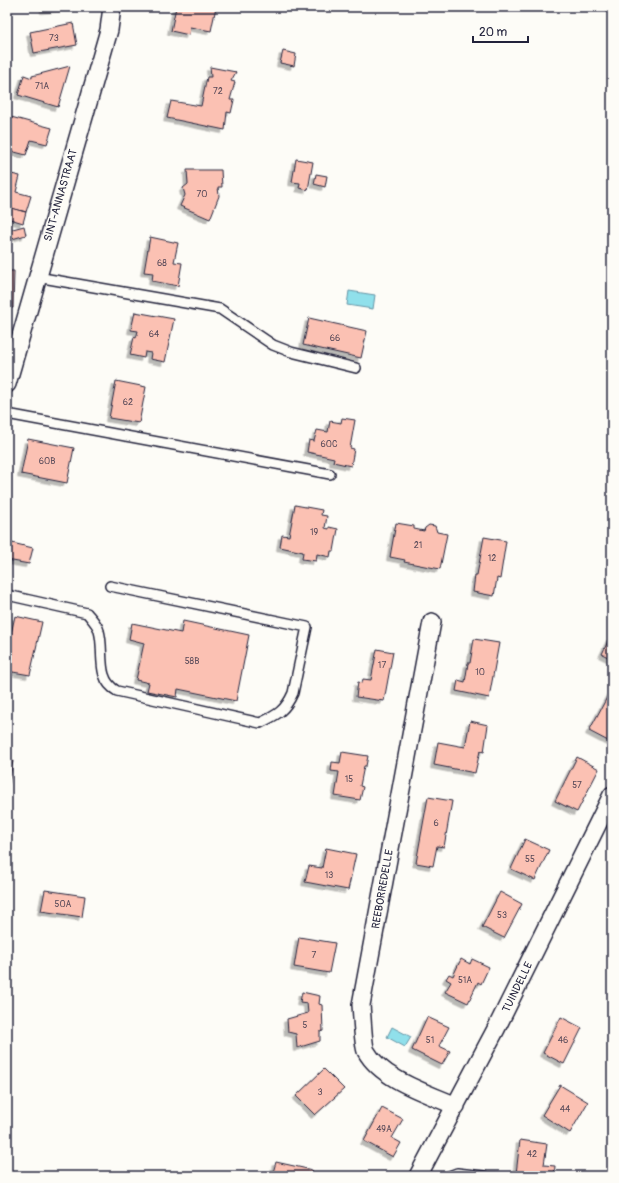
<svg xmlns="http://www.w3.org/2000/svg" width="619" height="1183" font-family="Pangolin,sans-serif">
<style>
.water{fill:#90e0eb;stroke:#6494a5}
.building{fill:#fbc1b3;stroke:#22223b;filter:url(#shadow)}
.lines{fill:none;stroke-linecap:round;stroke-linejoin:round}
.service-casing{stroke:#22223b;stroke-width:12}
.minor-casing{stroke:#22223b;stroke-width:20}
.service{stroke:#fdfcf7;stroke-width:9}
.minor{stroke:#fdfcf7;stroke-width:17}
.labels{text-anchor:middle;stroke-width:3;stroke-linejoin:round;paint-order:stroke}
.number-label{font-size:9px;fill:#584a59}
.street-label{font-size:11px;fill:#22223b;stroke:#fdfcf7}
</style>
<defs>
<filter id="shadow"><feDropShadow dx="-3.5" dy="3.5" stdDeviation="0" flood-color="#0004"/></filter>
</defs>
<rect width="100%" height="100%" fill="#fdfcf7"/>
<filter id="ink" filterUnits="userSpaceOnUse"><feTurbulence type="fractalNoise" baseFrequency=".025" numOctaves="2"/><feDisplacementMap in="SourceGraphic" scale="8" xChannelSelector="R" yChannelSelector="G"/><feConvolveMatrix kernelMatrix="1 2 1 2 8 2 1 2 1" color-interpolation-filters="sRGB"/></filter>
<g filter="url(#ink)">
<!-- water -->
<path class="water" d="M349 291 375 295 373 309 347 305Z
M392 1027 411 1037 405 1047 387 1037Z"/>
<!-- building -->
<path class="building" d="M44 7H63L64 8 44 10Z
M176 7H216L211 31 190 27 189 35 171 31Z
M73 23 77 45 34 53 30 32Z
M283 51 296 54 294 66 280 63Z
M70 66 58 107 18 95 24 75 32 78V76Z
M210 67 236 72 231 81 235 82 230 100H234L231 113 227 112 225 130 167 118 171 101 201 106 207 77H211Z
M11 117 52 128 47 144 31 140 26 155 7 150V132Z
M296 159 313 162 308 190 299 188 300 183 292 182Z
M187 170H221L222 187H218L219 196 210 219 180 206 185 195 183 188 188 184Z
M7 173 20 176 16 192 31 196 26 212 7 207Z
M316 174 327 176 325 187 314 184Z
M8 207 26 212 23 223 7 218Z
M24 226 26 235 12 239 9 230Z
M150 237 178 243 174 262 182 263 178 286 152 281 153 273 144 272Z
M7 271H14L13 308H7Z
M135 312 174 319 165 362 150 359 151 353 145 352 144 358 130 355 134 337 136 338 138 331 131 330Z
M309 318 367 331 361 358 303 345Z
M116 381 146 387 139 423 109 418Z
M342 418 355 420 350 448 354 449 351 466 333 462 334 458 307 452 309 440 314 441 317 430 328 432 330 421 341 423Z
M28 439 74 448 67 483 21 474Z
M295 505 322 510 321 515 327 516 325 528 329 529V527L338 529 334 551H331L330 557 317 554 316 561 302 559 303 552 280 547 282 535 289 536Z
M396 523 414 526V529L424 531 425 528 429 525 435 526 437 532 447 534 440 569 404 562 405 560 390 557Z
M7 534 9 535 8 542 33 548 29 564 7 560Z
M484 537 506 541 500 579 497 578 494 596 473 592 475 575H477Z
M15 616 42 622 30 675 7 671V647H8Z
M183 621 249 635 236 701 178 689 177 697 147 691 149 683 136 680 144 643 129 639 132 623 181 633Z
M610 637 612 638V659L602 654Z
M474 639 499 643 489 698 456 691 458 680 465 682 468 663H470Z
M377 649 393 652 384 701 356 697 358 682 362 683 363 679 371 680Z
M611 690 612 739 610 742 589 731Z
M470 721 488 725 484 752 480 751 475 773 434 765 438 742 465 747Z
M342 752 368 756 366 766H364L360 786 363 787 360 800 335 796 339 772 331 771 332 762 340 763Z
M577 757 599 769 577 812 555 801Z
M7 760 13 761 7 793Z
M428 797 452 801 444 847 437 846 433 866 416 863Z
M525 839 549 850 535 880 511 869Z
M326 848 356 854 348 890 305 882 309 866 322 868Z
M45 890 85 896 82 917 41 911Z
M500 892 522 904 504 938 482 927Z
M299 937 335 943 329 973 294 967Z
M461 959 470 964 472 959 489 967 481 984 478 982 468 1003 445 992 451 982 446 979 449 974 453 976Z
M302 992 320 996 319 1004 322 1005 323 1031 320 1032V1041L297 1048 296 1034 288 1032 287 1019 308 1013 307 1003 300 1002Z
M427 1017 449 1027 439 1046 450 1051 442 1065 412 1050Z
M561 1017 582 1028 564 1064 543 1053Z
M324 1069 344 1089 315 1115 296 1096Z
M560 1085 588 1102 570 1133 542 1115Z
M382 1108 403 1119 392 1138 401 1143 393 1157 364 1141Z
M520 1140 547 1144 544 1165 555 1166 554 1176H530L516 1174Z
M276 1162 312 1170 310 1176H272Z"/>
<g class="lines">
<defs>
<path id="service" d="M37 277 220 309 273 345 291 352 356 368
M7 414 330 474
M7 595 87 613C91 618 98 625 99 631 105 651 95 679 117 691L260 723C277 715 285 711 293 693L307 627 110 586
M449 1176 457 1173 484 1176"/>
<path id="minor" d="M7 384 109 30 112 7
M432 622 361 1005C362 1014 363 1045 366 1051 382 1080 427 1093 456 1106
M418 1176 496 1029 612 795"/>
</defs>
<!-- service casing -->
<use href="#service" class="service-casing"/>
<!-- minor casing -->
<use href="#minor" class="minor-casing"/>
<!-- service -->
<use href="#service" class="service"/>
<!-- minor -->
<use href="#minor" class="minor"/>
</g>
</g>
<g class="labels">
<!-- number labels -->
<g class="number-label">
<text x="54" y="41">73</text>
<text x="42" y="89">71A</text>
<text x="218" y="94">72</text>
<text x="202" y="197">70</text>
<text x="162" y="266">68</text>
<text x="154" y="337">64</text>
<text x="335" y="341">66</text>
<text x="128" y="405">62</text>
<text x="329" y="447">60C</text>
<text x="47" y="464">60B</text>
<text x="314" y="535">19</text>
<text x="418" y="548">21</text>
<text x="492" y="561">12</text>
<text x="192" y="664">58B</text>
<text x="382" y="668">17</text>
<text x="480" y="675">10</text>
<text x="349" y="782">15</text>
<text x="577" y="788">57</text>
<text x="436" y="826">6</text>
<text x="530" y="862">55</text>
<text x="329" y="878">13</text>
<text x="63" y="907">50A</text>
<text x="502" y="918">53</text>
<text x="314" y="958">7</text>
<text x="465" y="983">51A</text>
<text x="305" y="1028">5</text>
<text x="430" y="1043">51</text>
<text x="563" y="1043">46</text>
<text x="320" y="1095">3</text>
<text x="565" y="1112">44</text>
<text x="384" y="1132">49A</text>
<text x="532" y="1157">42</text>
</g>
<!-- street labels -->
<g class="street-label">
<text transform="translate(60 195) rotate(-74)" y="4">SINT-ANNASTRAAT</text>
<text transform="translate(382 889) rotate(-80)" y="4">REEBORREDELLE</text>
<text transform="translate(517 987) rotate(-64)" y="4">TUINDELLE</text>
</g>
</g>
<!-- margin -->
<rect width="619" height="1183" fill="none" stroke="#fdfcf7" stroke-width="24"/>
<rect x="12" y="12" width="595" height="1159" fill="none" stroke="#22223b" stroke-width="1.5" filter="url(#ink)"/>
<!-- scale -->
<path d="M473 36v6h55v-6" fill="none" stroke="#22223b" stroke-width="2"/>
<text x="479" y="36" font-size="12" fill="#22223b" stroke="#fdfcf7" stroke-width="3" paint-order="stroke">20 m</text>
</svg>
